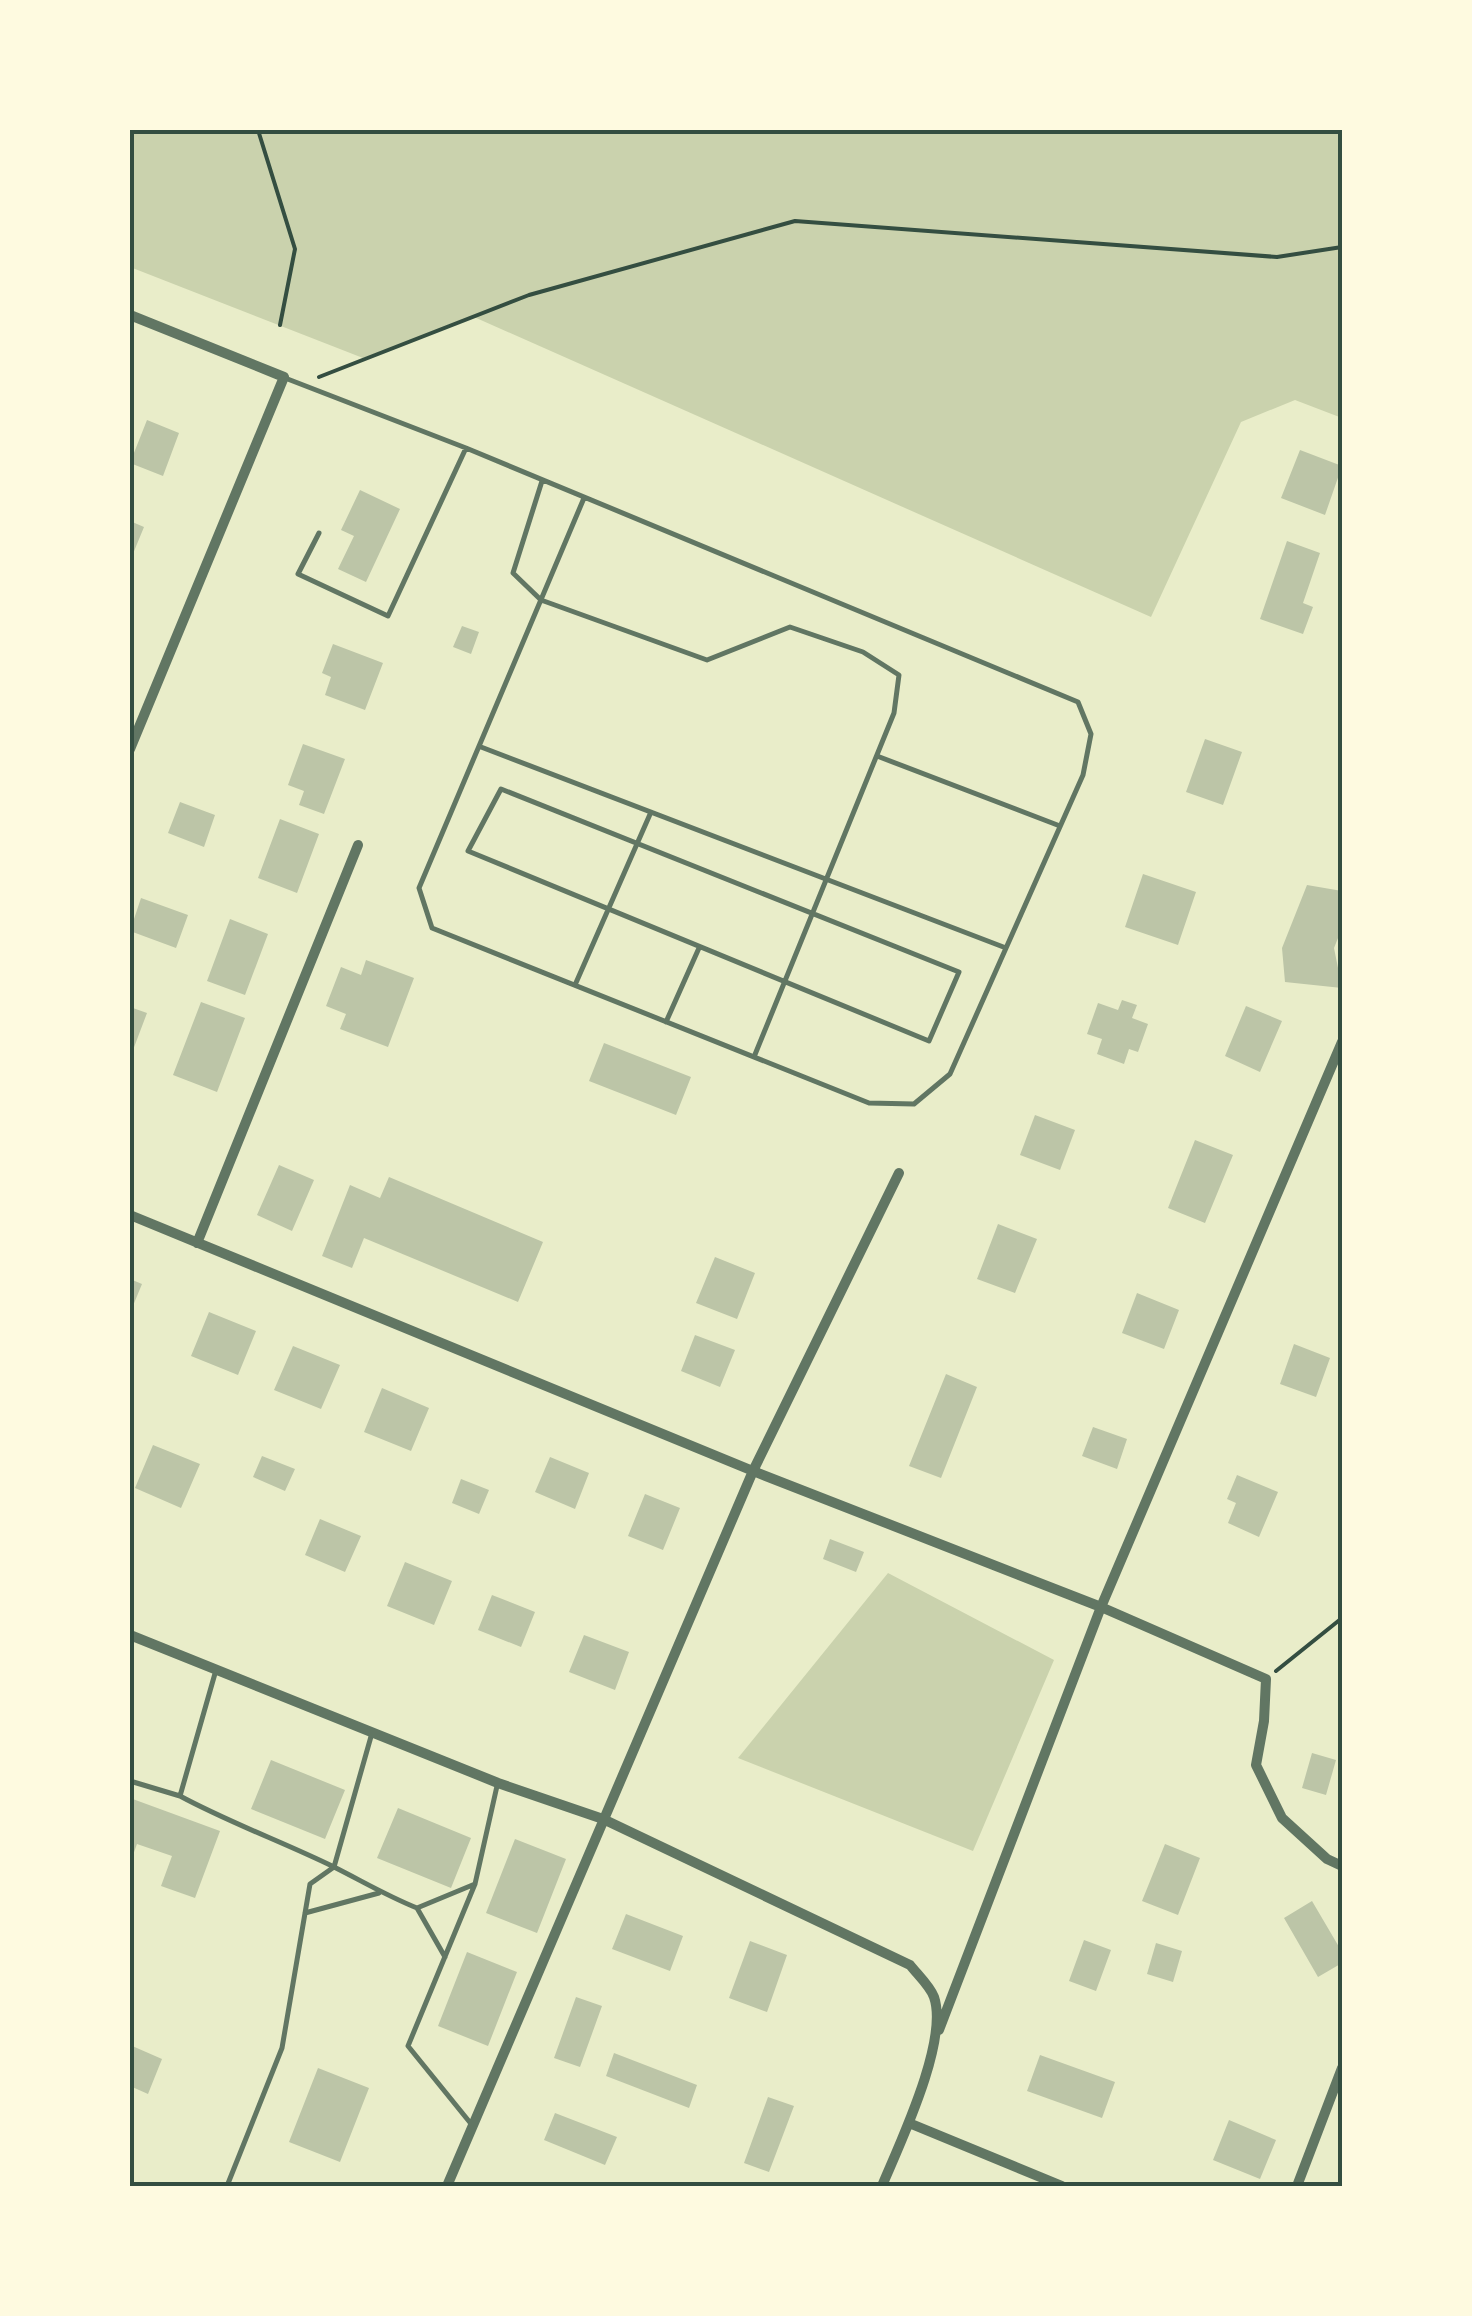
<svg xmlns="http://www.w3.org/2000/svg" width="1472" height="2316" font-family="'Roboto Condensed',sans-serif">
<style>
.green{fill:#cad2ad}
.building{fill:#bcc5a7}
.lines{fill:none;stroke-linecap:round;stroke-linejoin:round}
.path{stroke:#344e41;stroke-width:4}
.service{stroke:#617663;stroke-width:5}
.minor{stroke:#617663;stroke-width:10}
.neatline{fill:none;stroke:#344e41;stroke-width:4}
</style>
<rect width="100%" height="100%" fill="#e9edc9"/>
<!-- green -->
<path class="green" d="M130 130H1342V418L1295 400 1241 422 1151 617 474 317 363 358 130 267Z
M888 1573 1054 1660 973 1851 738 1758Z"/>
<!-- building -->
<path class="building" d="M147 420 179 433 163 476 130 463Z
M1300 450 1342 466 1325 515 1281 498Z
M360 490 400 509 366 582 338 569 354 536 341 530Z
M130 521 144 527 130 561Z
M1287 541 1320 553 1303 603 1313 607 1303 634 1260 619Z
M462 626 479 632 471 654 453 647Z
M333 644 383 663 365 710 325 695 331 677 322 673Z
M1205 739 1242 752 1223 805 1186 792Z
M303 744 345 759 324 814 299 805 304 791 288 785Z
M180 802 215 815 204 847 168 833Z
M280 819 319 834 297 893 258 878Z
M1143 874 1196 892 1178 945 1125 927Z
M1307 885 1342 891V928L1334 948 1342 988 1285 982 1282 948Z
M141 898 188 915 176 948 130 931Z
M230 919 268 934 245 995 207 981Z
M366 960 414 978 388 1047 340 1029 346 1014 326 1006 341 967 361 975Z
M1122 1000 1137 1005 1132 1018 1148 1024 1138 1052 1129 1049 1124 1064 1097 1054 1102 1039 1087 1034 1098 1003 1118 1010Z
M201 1002 245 1018 217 1092 173 1075Z
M1246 1006 1282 1021 1260 1072 1225 1056Z
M130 1007 147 1013 130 1058Z
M604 1043 691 1077 676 1115 589 1081Z
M1035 1115 1075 1130 1060 1170 1020 1155Z
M1195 1140 1233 1155 1205 1223 1168 1208Z
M279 1165 314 1180 292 1231 257 1215Z
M389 1177 543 1242 518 1302 364 1238 352 1268 322 1256 350 1185 380 1198Z
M998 1224 1037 1239 1015 1293 977 1279Z
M715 1257 755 1273 737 1319 696 1303Z
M130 1279 142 1284 130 1313Z
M1137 1293 1179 1310 1164 1349 1122 1333Z
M209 1312 256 1331 238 1375 191 1356Z
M695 1335 735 1350 720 1387 681 1371Z
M1294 1344 1330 1358 1316 1397 1280 1384Z
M293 1346 340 1365 321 1409 274 1390Z
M946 1374 977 1387 941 1478 909 1466Z
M382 1388 429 1408 411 1451 364 1432Z
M1093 1427 1127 1439 1117 1469 1082 1456Z
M153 1445 200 1464 181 1508 135 1488Z
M262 1456 295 1469 285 1491 253 1477Z
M550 1457 589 1473 575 1509 535 1492Z
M1237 1475 1278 1492 1259 1537 1228 1523 1236 1503 1227 1499Z
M461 1479 489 1490 479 1514 452 1503Z
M645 1494 680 1508 663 1550 628 1536Z
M320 1519 361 1536 345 1572 305 1555Z
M830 1539 864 1552 856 1572 823 1559Z
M405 1562 452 1581 434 1625 387 1606Z
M492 1595 535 1612 521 1647 478 1630Z
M584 1635 629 1652 615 1690 569 1672Z
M1312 1753 1336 1760 1326 1795 1302 1788Z
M271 1760 345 1790 325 1839 251 1809Z
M130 1798 220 1831 195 1898 161 1886 172 1856 137 1844 130 1863Z
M398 1808 471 1838 451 1888 377 1858Z
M515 1839 566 1859 537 1933 486 1913Z
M1165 1844 1200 1858 1178 1915 1142 1901Z
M1312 1901 1342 1952V1963L1318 1977 1284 1918Z
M626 1914 683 1936 670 1971 612 1949Z
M1084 1940 1111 1950 1096 1991 1069 1981Z
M750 1941 787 1955 767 2012 729 1998Z
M1156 1943 1182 1951 1173 1982 1147 1974Z
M467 1952 517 1972 488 2046 438 2026Z
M576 1997 602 2006 580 2067 554 2058Z
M130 2045 162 2059 148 2094 130 2086Z
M614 2053 697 2085 689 2108 606 2076Z
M1040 2055 1115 2082 1102 2118 1027 2091Z
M318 2068 369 2088 340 2162 289 2142Z
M768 2097 794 2106 769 2172 744 2163Z
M555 2113 617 2137 605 2165 544 2140Z
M1229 2120 1276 2140 1260 2179 1213 2160Z"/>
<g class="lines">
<!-- path -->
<path class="path" d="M258 130 295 249 280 325
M319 377 529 295 795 221 1277 257 1342 247
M1276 1671 1342 1618"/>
<!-- service -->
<path class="service" d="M285 378 466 448 1078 702 1091 734 1083 775 950 1074 914 1104 869 1103 432 928 419 888 584 498
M542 481 513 573 541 600 707 660 790 627 863 652 899 675 894 713 754 1057
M319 533 298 574 388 616 466 448
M481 747 1006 948
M877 756 1060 826
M501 789 959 972 929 1041 468 851Z
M575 985 651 812
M666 1022 699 948
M216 1670 180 1796C230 1823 283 1842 334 1867 362 1881 387 1896 417 1908L475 1884
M130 1781 180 1796
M417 1908 445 1957
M305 1913 379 1893
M472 2125 408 2046 475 1884 497 1786
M227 2186 282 2048 310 1884 334 1867 372 1733"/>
<!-- minor -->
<path class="minor" d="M130 315 284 377 130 749
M130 1215 753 1471 1101 1607 1266 1679 1264 1721 1256 1765 1282 1818 1327 1859 1342 1866
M197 1243 358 845
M130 1635 498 1783 603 1819 910 1965C917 1974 930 1986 934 1997 949 2041 900 2143 882 2186
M939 2030 1101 1607 1342 1042
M909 2123 1062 2186
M447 2186 753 1471 899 1173
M1297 2186 1342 2068"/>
</g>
<!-- border -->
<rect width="1472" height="2316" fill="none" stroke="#fefae0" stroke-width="265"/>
<rect x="132" y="132" width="1208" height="2052" class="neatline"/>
</svg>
